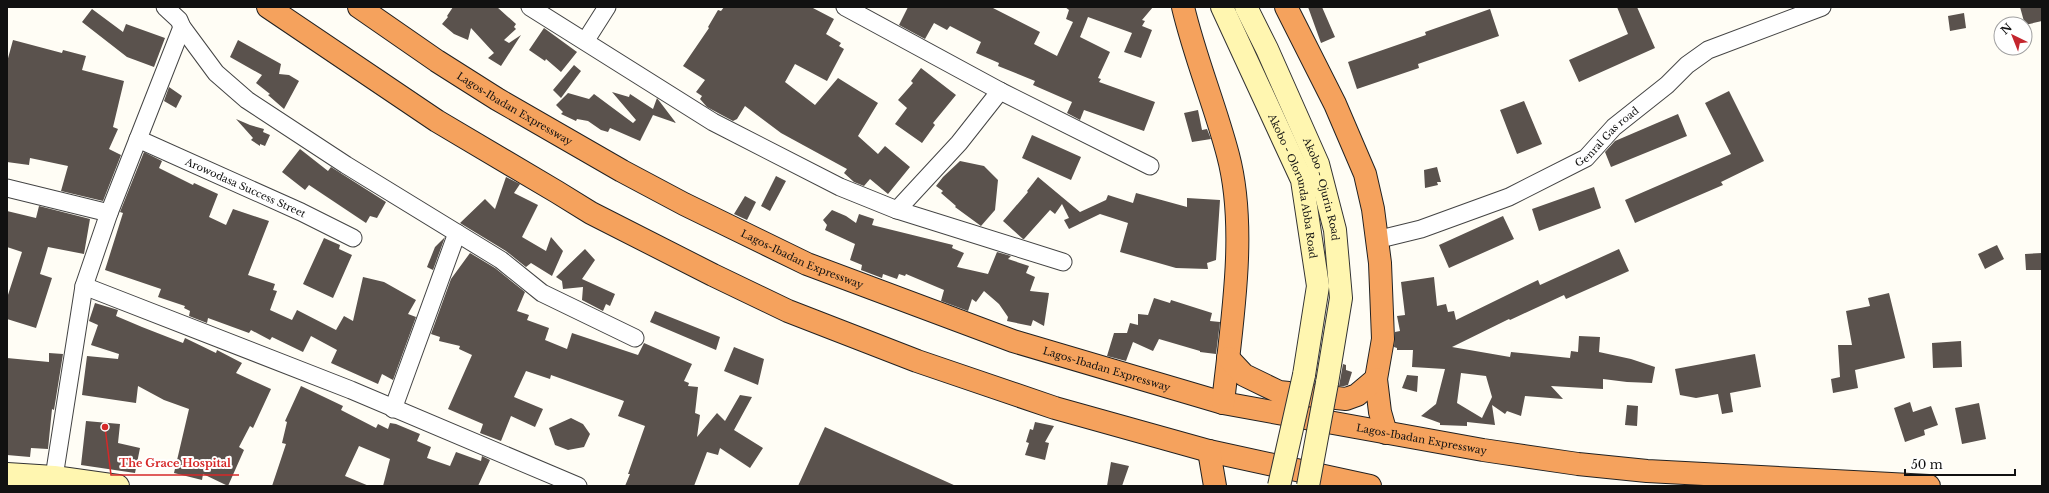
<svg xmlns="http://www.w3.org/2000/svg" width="2049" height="493" font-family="'Libre Baskerville',serif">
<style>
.building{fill:#5a524d;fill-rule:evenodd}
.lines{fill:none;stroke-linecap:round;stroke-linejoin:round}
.street-casing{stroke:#444;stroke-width:19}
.secondary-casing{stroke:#333;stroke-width:24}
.highway-casing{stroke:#222;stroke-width:24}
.street{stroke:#fff;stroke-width:17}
.secondary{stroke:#fff6b0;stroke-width:22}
.highway{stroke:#f5a25d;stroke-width:22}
.secondary-bridge-casing{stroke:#333;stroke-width:24;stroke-linecap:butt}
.secondary-bridge{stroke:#fff6b0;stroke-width:22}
.labels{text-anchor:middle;stroke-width:4;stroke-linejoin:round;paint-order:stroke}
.street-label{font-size:10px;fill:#111;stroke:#fff}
.leader{fill:none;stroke:#d62828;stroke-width:1.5}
.callout-dot{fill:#d62828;stroke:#fff;stroke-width:1.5}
.callout-label{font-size:11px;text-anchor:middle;font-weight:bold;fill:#d62828;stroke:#fff;stroke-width:4;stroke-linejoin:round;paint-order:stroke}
</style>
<rect width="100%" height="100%" fill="#fffdf5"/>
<!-- building -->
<path class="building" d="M453 7H497L516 24 514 27 516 29 504 40 509 43 521 35 501 66 488 58 494 53 471 28 468 40 454 34 442 24 448 17 447 16Z
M724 7H811L834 19 826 34 841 43 839 46 844 49 827 81 795 64 785 82 815 105 838 78 878 103 858 136 878 154 885 146 910 167 888 194 870 179 864 186 854 182 844 173 847 169 781 133 745 106 737 119 733 121 707 107 700 99 702 96 696 92 705 80 683 66 709 28 708 27 718 10 721 11Z
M908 7H991L1040 32 1034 44 1057 56 1073 22 1066 19 1069 10 1065 7H1153L1142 20 1145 21 1142 26 1152 30 1141 58 1124 52 1132 33 1088 17 1080 37 1110 52 1098 78 1101 79 1099 82 1155 102 1144 131 1084 110 1080 120 1067 113 1072 102 1033 85 1035 81 998 66 999 63 976 53 981 42 950 26 947 30 934 23 925 39 899 25Z
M1308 7H1322L1335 37 1321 43Z
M1617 7H1637L1655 48 1579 82 1569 60 1628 34Z
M2020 7H2042V21L2025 25Z
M92 9 123 32 126 24 165 38 154 67 127 57 82 22Z
M1490 9 1499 36 1418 64 1419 68 1357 89 1348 62 1426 35 1425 32Z
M1964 13 1966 28 1950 31 1948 16Z
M544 28 577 52 561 72 546 59 545 61 529 50Z
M13 40 62 53 63 50 86 56 82 70 124 81 113 127 118 129 109 149 121 155 103 201 61 191 68 166 30 158 29 165 7 162V62Z
M238 40 281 64 279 74 289 75 299 81 284 109 268 95 270 94 256 83 262 75 230 57Z
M574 65 581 71 561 98 553 90Z
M921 68 956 95 933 123 935 125 922 143 895 124 907 108 898 100 913 83 911 81Z
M169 87 182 96 176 108 164 101Z
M1729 91 1764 161 1721 182 1723 185 1635 223 1625 200 1731 154 1705 103Z
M612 92 629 97 630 94 653 109 657 98 676 123 653 115 640 141 610 128 608 132 601 130 588 121 577 119 576 121 561 114 563 112 556 105 568 93 589 99 594 94 633 123 636 120Z
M1524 101 1542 144 1517 154 1500 110Z
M1198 110 1202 130 1207 129 1211 139 1192 142 1184 113Z
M1678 114 1687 136 1611 167 1605 152 1615 141Z
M236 119 250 125 264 129 263 132 270 135 265 146 260 144V146L251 140 253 138Z
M1032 135 1081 157 1071 180 1022 158Z
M300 149 328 171 331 167 386 202 377 218 370 216 366 223 309 185 305 190 282 172Z
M144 152 162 161 159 168 193 185 194 183 218 194 209 217 226 225 233 209 269 221 248 275 275 284 273 290 277 291 270 310 292 320 297 310 336 330 344 316 353 321 363 277 384 282 416 300 408 314 416 317 393 380 382 374 378 384 331 363 337 350 311 336 303 352 272 337 270 340 251 330 249 333 208 318 207 323 189 316 190 311 184 308 185 306 158 297 161 289 105 270 123 213 120 212Z
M960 161 984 166 998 180 995 210 981 226 955 207 956 206 941 193 943 191 936 186 943 177Z
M1437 167 1441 182H1437L1438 185 1425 188 1424 170Z
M776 176 786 181 770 211 761 206Z
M506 177 520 184 514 193 538 205 522 237 546 251 551 237 563 251 552 276 531 263 526 267 506 251 460 223 485 199 495 209Z
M1038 177 1080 212 1106 200 1108 195 1133 203 1136 193 1187 207V198L1220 200 1216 260 1207 263 1208 269 1176 268 1120 252 1128 223 1100 214 1069 229 1064 220 1069 218 1062 204 1055 214 1050 210 1024 239H1023L1003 221 1028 192 1027 191Z
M1594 187 1601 208 1539 231 1532 209Z
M745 196 756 202 747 220 734 214Z
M39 206 90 219 84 254 48 247 40 274 52 278 36 328 7 319V298L22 252 7 247V211L36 218Z
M832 210 846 216 856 223 859 214 874 219 872 225 953 245 952 248 964 253 957 267 988 274 997 252 1011 256 1008 259 1029 266 1026 273 1035 277 1030 291 1049 293 1044 326 1033 320 1031 326 1007 321 1008 317 999 304 984 291 976 302 972 299 968 311 941 301 944 290 906 274 905 276 899 274 897 279 883 274 882 278 861 270 862 265 850 260 855 244 825 230 827 225 823 220Z
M1503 216 1514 239 1449 268 1439 245Z
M445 237 433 270 427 267 435 247Z
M324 238 340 245 339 249 352 255 333 298 303 284Z
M1997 245 2004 259 1985 269 1978 254Z
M585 249 595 260 582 279 615 294 610 306 606 304 603 311 582 300 583 287 563 289 562 281 556 277Z
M1619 249 1629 271 1566 299 1564 295 1510 320 1509 319 1452 347 1510 357 1511 352 1570 358 1571 351 1578 352 1579 336 1600 337 1599 352 1631 359 1655 367 1652 383 1627 382 1603 379V389L1551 386 1563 399 1525 396 1521 416 1507 411 1505 414 1492 405 1495 425 1467 422V426L1440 425V423L1421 416 1436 404 1445 369 1412 367 1413 350H1397V348L1394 347 1395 332 1400 331 1397 316 1405 315 1401 282 1434 277 1437 306 1446 304 1448 312 1454 311 1456 320 1538 280 1540 285ZM1461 373 1486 376 1492 397 1482 418 1457 403Z
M470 253 495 268 525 292 517 311 529 315 527 320 549 328 545 340 567 349 572 333 638 355 644 343 692 364 684 381 689 383 688 386 698 387 695 413 700 415 697 437 717 413 725 421 740 395 752 397 734 430 763 448 750 468 720 448 718 455 707 452 694 486H625L630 474H628L645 426 618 416 624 401 551 375 550 379 526 371 514 397 543 409 535 427 511 416 501 441 480 433 483 424 448 409 472 355 459 349 460 346 439 341 440 337 431 334 451 279Z
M2042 253V270H2026L2025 254Z
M1889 293 1905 358 1855 370 1858 388 1833 393 1831 379 1840 377 1838 345H1852L1846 311 1870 306 1868 298Z
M1154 298 1170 303 1171 300 1212 313 1210 321 1220 322 1216 354 1200 352V351L1159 339 1153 351 1133 342 1126 361 1107 356 1114 333H1127L1130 323 1138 325V314L1148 315Z
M95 303 118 310 116 316 142 327 183 343 185 338 216 353 217 350 242 363 236 373 271 389 253 428 250 426 239 447 244 450 228 486 203 474 202 480 174 473 189 409 164 400 138 386 136 403 82 395 87 356 118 359 119 354 91 345 98 325 89 321Z
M655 311 720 337 716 350 650 322Z
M1961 341 1962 367 1933 368 1932 343Z
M734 347 764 359 758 385 724 371Z
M49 353 63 354 54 410 52 409 48 449 31 448 30 457 7 455V358L49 362Z
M1755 354 1761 387 1730 393 1733 412 1722 414 1718 394 1696 398 1680 395 1675 369Z
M1343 364 1346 365V370L1352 372 1348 385 1344 386H1339Z
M1407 375 1418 376 1417 392 1402 388Z
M301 386 343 406 341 410 376 428 378 424 388 429 390 423 396 424 420 434 417 441 431 447 427 458 450 466 456 452 481 461 482 456 490 460 478 486H383L390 459 359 446 345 476 369 486H272L286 444 282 443 287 422 285 421Z
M1910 402 1913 412 1931 406 1938 425 1924 430 1925 435 1905 442 1894 408Z
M1979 403 1986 439 1962 444 1955 408Z
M1627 405 1638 406 1637 426 1625 425Z
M571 418 583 424 590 434 584 447 568 450 555 445 549 428Z
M86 421 120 424 118 443 140 448 135 473 81 465Z
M1035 422 1054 426 1045 442 1049 443 1045 460 1025 455 1029 443 1026 442 1030 429 1033 430Z
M825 427 956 486H798Z
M1111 462 1129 466 1122 486H1107Z"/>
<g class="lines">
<defs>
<g id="street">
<path d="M165 7 179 20 182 27 216 73 247 100 346 165 501 260 542 293 635 338"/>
<path d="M530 7 713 122 840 187 897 210 1063 262"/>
<path d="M845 7 1000 91 1150 166"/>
<path d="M586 40 607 7"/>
<path id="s1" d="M138 139 301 212 353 238"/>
<path d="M7 188 109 213"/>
<path d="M897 210 959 143 1000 91"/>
<path id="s2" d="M1376 240 1421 229 1509 197 1586 158 1614 127 1667 85 1687 65 1708 50 1822 7"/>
<path d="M84 286 351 390 578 486"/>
<path d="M393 409 457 233"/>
<path d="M54 477 84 286 109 213 182 27"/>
</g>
<g id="secondary">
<path id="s3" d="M1222 7 1302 180 1318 286 1304 375"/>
<path id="s4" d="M1246 7 1267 49 1318 164 1335 230 1341 298 1327 383"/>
<path d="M7 474 54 477 118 486"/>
</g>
<g id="highway">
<path d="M268 7 437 121 557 192 591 213 713 275 788 311 917 361 1055 408 1209 451 1370 486"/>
<path id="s5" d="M359 7 437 61 497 99 622 171 684 204 807 264 1013 341 1223 403 1483 450 1578 464 1647 471 1929 486"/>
<path d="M1183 7C1195 58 1215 105 1228 155 1248 230 1231 327 1223 403"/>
<path d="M1286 7 1335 104 1365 174 1373 209 1380 263 1383 339 1376 379 1380 412 1386 433"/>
<path d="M1228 358 1244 375 1279 392 1346 399 1357 395 1376 379"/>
<path d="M1209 451 1215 486"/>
</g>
</defs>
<!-- street casing -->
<use href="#street" class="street-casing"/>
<!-- secondary casing -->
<use href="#secondary" class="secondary-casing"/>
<!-- highway casing -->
<use href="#highway" class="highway-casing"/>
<!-- street -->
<use href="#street" class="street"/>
<!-- secondary -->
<use href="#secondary" class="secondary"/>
<!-- highway -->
<use href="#highway" class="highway"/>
<defs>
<path id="secondary-bridge" d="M1279 486 1304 375
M1308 486 1327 383"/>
</defs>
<!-- secondary-bridge casing -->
<use href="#secondary-bridge" class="secondary-bridge-casing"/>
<!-- secondary-bridge -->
<use href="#secondary-bridge" class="secondary-bridge"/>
</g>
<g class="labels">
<!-- street labels -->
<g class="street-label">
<text dy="4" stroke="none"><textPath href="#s5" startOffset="186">Lagos-Ibadan Expressway</textPath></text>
<text dy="4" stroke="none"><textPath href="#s2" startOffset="256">Genral Gas road</textPath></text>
<text dy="4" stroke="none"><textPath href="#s3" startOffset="194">Akobo - Olorunda Abba Road</textPath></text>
<text dy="4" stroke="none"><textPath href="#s1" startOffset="118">Arowodasa Success Street</textPath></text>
<text dy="4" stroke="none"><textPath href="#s4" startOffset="198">Akobo - Ojurin Road</textPath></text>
<text dy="4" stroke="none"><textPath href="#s5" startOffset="511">Lagos-Ibadan Expressway</textPath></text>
<text dy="4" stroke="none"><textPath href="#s5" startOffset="835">Lagos-Ibadan Expressway</textPath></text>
<text dy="4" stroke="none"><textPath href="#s5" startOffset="1158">Lagos-Ibadan Expressway</textPath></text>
</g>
</g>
<!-- callouts -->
<path class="leader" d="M105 427L111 475H239"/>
<circle class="callout-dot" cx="105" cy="427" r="4"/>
<g class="callout-label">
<text x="175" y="467">The Grace Hospital</text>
</g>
<!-- border -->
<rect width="2049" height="493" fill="none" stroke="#111111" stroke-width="16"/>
<!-- north arrow -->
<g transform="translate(2013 36) rotate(317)"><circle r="19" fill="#ffffff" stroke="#a0a0a0"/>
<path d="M0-3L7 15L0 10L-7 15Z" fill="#c4262e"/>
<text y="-6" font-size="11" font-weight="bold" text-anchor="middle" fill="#111111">N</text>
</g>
<!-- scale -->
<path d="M1905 469v6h110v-6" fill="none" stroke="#111111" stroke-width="2"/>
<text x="1911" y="469" font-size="12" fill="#111111" stroke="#ffffff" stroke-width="3" paint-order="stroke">50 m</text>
</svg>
